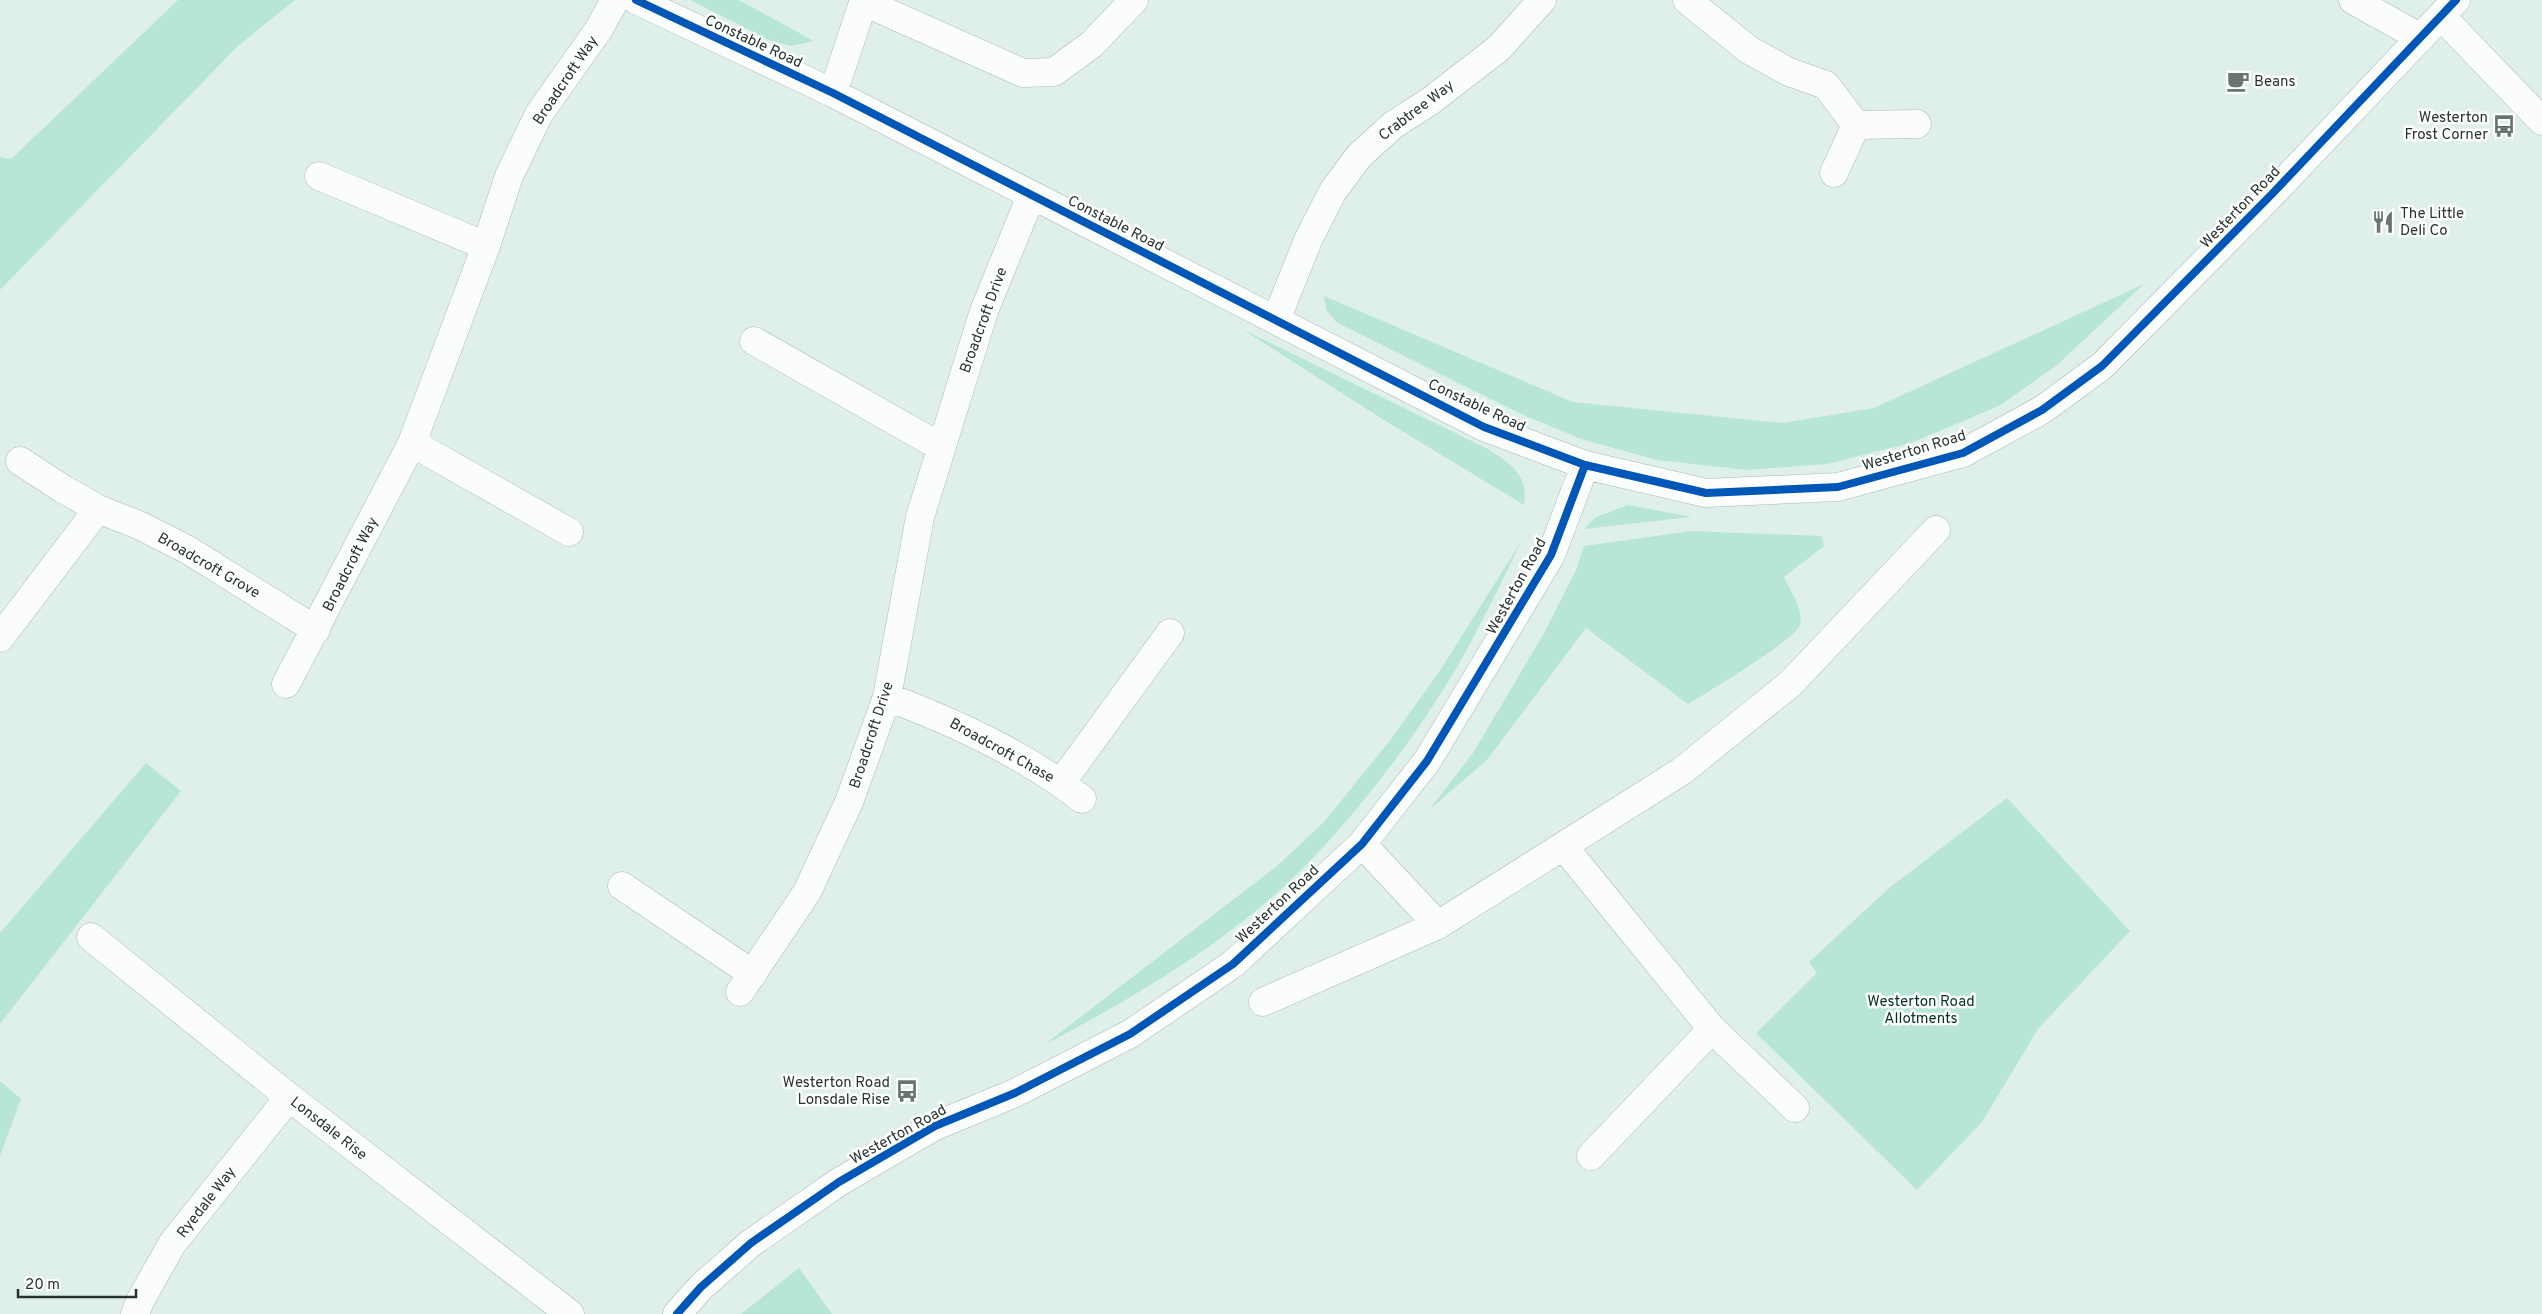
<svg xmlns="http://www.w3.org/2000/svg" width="2542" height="1314" font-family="Overpass,sans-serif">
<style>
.green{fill:#b8e6d6}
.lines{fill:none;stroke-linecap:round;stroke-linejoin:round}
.minor-casing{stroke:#abb8b4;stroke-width:29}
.minor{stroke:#fafdfc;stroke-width:28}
.cycleway-casing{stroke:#fff;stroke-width:11}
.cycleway{stroke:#0057b8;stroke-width:8}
.labels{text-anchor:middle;stroke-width:5;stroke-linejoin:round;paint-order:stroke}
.street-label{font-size:15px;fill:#28342f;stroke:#fff}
.poi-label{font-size:15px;fill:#28342f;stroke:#fff;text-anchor:start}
.park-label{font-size:15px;fill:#033225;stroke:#fff}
</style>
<rect width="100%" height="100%" fill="#dff0ea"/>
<!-- green -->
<path class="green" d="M178 0H295L238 46 0 290V157L11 159Z
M690 0H739L814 41 790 46 769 40Z
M2144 284 2057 365 1999 406 1911 443 1827 464 1746 470 1657 460 1581 439 1521 414 1336 322 1326 309 1324 296 1573 402 1783 423 1874 408Z
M1242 329 1490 450C1512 465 1529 476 1524 505L1379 417Z
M1628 505 1692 517 1584 529 1596 517Z
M1691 531 1822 536 1824 546 1784 577C1790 590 1806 613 1799 627 1791 642 1708 692 1688 704L1586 628 1487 760 1429 810 1473 753 1544 633 1576 570 1584 546Z
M1522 540C1506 573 1490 606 1473 638 1430 720 1356 818 1289 882 1217 949 1131 999 1044 1045L1277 866 1324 822 1391 739 1441 669Z
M146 763 181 791 0 1024V933Z
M2007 798 2130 931 2038 1029 1982 1122 1917 1190 1756 1033 1817 973 1809 962 1889 888Z
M0 1081 21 1099 0 1156Z
M799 1268 832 1314H741Z"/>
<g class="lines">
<defs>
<path id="minor" d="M636 0 833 93 1484 427 1585 465 1706 493 1838 487 1963 453 2042 410 2102 366 2272 194 2456 0
M1687 0 1749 50 1789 72 1826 85 1856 125
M2353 0 2421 38
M864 2 1023 73 1054 72 1092 44 1134 0
M2442 17 2542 121
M833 93 864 0
M1834 173 1856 125 1917 124
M319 176 486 246
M1276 320 1309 238 1333 191 1359 156 1393 125 1429 102 1499 48 1542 0
M754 341 941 447
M412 443 569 532
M20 461 63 489 98 509 141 526 188 550 316 630
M0 638 98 509
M286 684 412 443 486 246 509 176 539 114 599 29 615 0
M887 697C957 723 1023 754 1082 799
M1061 783 1170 633
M1362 844 1438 925
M1564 847 1712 1029 1795 1108
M622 886 753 974
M91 937 289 1097 570 1314
M740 992 807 892 849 802 887 697 920 517 984 311 1031 196
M1263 1002 1438 925 1682 771 1790 684 1936 530
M1591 1156 1712 1029
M135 1314 140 1301 172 1244 289 1097
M677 1314 701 1287 751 1243 839 1182 935 1126 1015 1093 1130 1034 1233 964 1362 844 1427 761 1551 555 1585 465"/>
</defs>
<!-- minor casing -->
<use href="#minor" class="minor-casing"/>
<!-- minor -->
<use href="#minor" class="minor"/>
<defs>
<path id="cycleway" d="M636 0 833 93 1484 427 1585 465 1706 493 1838 487 1963 453 2042 410 2102 366 2272 194 2456 0
M677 1314 701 1287 751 1243 839 1182 935 1126 1015 1093 1130 1034 1233 964 1362 844 1427 761 1551 555 1585 465"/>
</defs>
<!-- cycleway casing -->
<use href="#cycleway" class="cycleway-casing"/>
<!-- cycleway -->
<use href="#cycleway" class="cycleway"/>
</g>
<!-- icons -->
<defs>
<symbol id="cafe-bare" viewBox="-9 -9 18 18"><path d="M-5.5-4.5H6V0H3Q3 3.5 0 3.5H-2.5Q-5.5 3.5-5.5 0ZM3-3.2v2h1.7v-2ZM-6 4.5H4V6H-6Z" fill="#687670" stroke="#fff" stroke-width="2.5" paint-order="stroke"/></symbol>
<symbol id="bus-bare" viewBox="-9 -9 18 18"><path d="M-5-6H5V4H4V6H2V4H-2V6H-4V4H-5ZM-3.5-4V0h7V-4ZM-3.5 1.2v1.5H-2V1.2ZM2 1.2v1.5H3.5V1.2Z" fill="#687670" stroke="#fff" stroke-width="2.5" paint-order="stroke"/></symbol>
<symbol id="restaurant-bare" viewBox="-9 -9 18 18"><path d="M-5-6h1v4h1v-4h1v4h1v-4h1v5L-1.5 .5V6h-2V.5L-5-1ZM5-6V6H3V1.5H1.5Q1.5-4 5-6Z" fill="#687670" stroke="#fff" stroke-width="2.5" paint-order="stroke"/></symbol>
</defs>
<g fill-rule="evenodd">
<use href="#cafe-bare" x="2222" y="65" width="32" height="32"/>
<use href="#bus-bare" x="2488" y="110" width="32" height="32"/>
<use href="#restaurant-bare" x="2367" y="206" width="32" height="32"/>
<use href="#bus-bare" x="891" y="1075" width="32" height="32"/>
</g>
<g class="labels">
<!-- street labels -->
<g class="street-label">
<text transform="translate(754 41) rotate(25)" y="5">Constable Road</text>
<text transform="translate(565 80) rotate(-56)" y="5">Broadcroft Way</text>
<text transform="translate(1416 110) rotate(-37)" y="5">Crabtree Way</text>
<text transform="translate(2240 207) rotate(-46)" y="5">Westerton Road</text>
<text transform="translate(1116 223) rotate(27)" y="5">Constable Road</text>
<text transform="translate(983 320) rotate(-70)" y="5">Broadcroft Drive</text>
<text transform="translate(1477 405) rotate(25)" y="5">Constable Road</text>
<text transform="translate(1914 450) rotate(-17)" y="5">Westerton Road</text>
<text transform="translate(350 564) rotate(-63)" y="5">Broadcroft Way</text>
<text transform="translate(209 565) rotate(30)" y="5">Broadcroft Grove</text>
<text transform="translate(1516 586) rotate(-61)" y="5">Westerton Road</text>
<text transform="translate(871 735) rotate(-72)" y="5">Broadcroft Drive</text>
<text transform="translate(1002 750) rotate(29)" y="5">Broadcroft Chase</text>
<text transform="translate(1277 904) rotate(-43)" y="5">Westerton Road</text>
<text transform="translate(329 1128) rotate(38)" y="5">Lonsdale Rise</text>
<text transform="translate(898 1134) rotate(-29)" y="5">Westerton Road</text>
<text transform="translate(206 1202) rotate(-52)" y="5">Ryedale Way</text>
</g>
<!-- poi labels -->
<g class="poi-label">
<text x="2254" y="86">Beans</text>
<text x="2488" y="122" text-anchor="end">Westerton<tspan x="2488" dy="17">Frost Corner</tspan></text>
<text x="2400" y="218">The Little<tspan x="2400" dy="17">Deli Co</tspan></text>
<text x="890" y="1087" text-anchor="end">Westerton Road<tspan x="890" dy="17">Lonsdale Rise</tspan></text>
</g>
<!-- park labels -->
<g class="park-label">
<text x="1921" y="1006">Westerton Road<tspan x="1921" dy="17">Allotments</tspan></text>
</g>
</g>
<!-- scale -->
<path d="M18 1289v8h118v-8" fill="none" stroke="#28342f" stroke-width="2.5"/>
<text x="25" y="1289" font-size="15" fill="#28342f" stroke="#ffffff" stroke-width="4" paint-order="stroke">20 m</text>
</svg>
